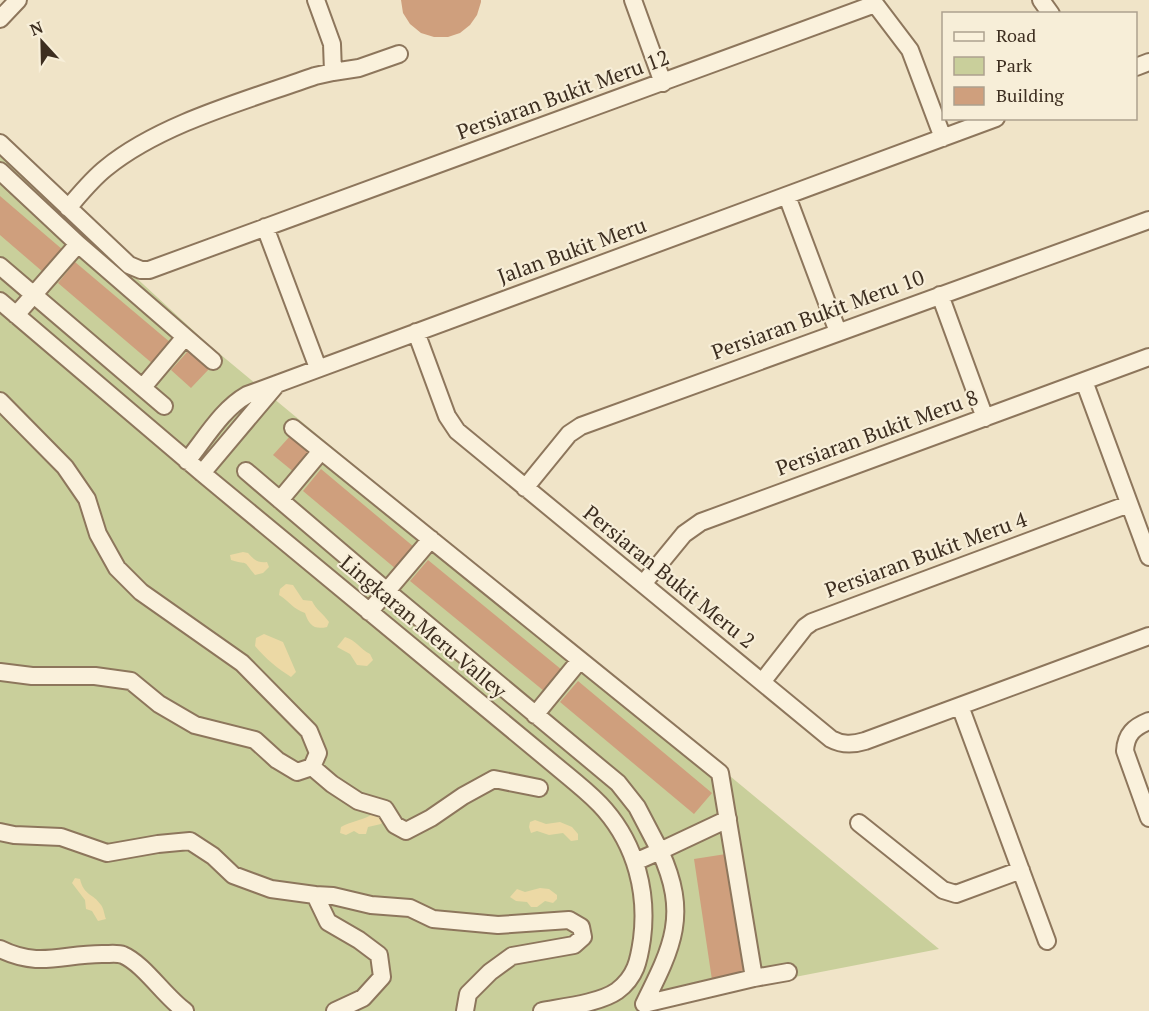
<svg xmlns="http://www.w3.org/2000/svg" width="1149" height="1011" font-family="'PT Serif',serif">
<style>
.green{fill:#c9cf9b}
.sand{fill:#ecd9a5}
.building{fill:#cf9f7d}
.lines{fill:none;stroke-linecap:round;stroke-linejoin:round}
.minor-casing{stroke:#8d765c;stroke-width:20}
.minor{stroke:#faf1dc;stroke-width:16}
.labels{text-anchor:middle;stroke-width:4.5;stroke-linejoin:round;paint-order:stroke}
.street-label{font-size:21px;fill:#3d2e20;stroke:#f7eed8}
</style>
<rect width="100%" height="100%" fill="#f0e4c8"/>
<!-- green -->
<path class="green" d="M0 152 209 345 939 949 764 983 647 1011H0Z"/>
<!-- sand -->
<path class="sand" d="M243 552 248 553C254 560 258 563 267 562L269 567 263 573 255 575C241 558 251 566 231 560L230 555Z
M286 584 293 585 303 600 312 601C316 610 323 613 329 622L327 627C314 630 309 625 305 613 293 609 289 601 279 595L280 589Z
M264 634 283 642 296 672 291 677C277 668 266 659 255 646L256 638Z
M345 637C356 640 360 649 370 654L373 660 367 666 357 665 350 654 337 647Z
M371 815H381L385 819 381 824 368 827 366 834H359L354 831 346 835 340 833 341 827C351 821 361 821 371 815Z
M535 820 546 824 560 822 572 827 578 834V840L571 841 563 833 549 835 537 831 531 833 529 827 530 822Z
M75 878 80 879C84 896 93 893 101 905 104 909 104 914 106 919L98 921 92 911 86 909 85 900 72 883Z
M540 888 549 889 557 895V899L553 903 545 901 537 907H531L527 902 516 901 510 897 517 889 525 892Z"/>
<!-- building -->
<path class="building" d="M401 0H481V2L477 15 470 25 460 33 448 37H434L421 33 410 24 403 13Z
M0 196 63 250 43 272 0 235Z
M75 262 171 343 153 364 58 283Z
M189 350 209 369 191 388 171 370Z
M291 435 312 452 295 473 273 455Z
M321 469 414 547 396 569 303 491Z
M428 560 562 670 544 691 410 581Z
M578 681 712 793 694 814 560 702Z
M726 854 744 975 712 980 694 859Z"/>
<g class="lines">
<defs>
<path id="minor" d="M633 0 663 83
M872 0 910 50 943 138
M1041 0 1051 14
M0 19 18 0
M1136 67 1149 62
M333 72 359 68 399 54
M0 143 129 265 141 270H149L875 4
M0 171 78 244 213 361
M787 196 838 332
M68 208C80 194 92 179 106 168 161 123 248 100 315 76L333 72 332 44 316 0
M265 227 318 368
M0 266 164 406
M940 295 985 418
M0 301 202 473 568 776C581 787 594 797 605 810 636 846 648 893 642 939 639 960 636 977 617 991 600 1003 564 1007 542 1011
M16 315 78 244
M416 332 447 416 457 431 831 739C842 745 852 745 865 741L1149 636
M1084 381 1149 557
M143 387 185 337
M0 401 65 467 87 499 98 534 117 568 141 592 242 663 309 731 318 753 312 767 297 772 277 760 255 740 195 725 159 704 131 681 95 676H32L0 672
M293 428 720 773 754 978
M187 461C205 439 222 409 247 395L996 118
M246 471 387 591 618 783 637 807 660 851 635 862
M202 473 277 384
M525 488 569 434 581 426 1149 220
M280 500 321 451
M643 584 684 534 701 522 1149 357
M369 612 431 539
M762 682 805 627 812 622 1129 504
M960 706 1047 941
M535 715 580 660
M1149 721C1134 727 1126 734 1125 751L1149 818
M312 767 332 784 358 801 385 809 395 825 406 831 431 818 463 796 494 779 539 788
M859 823 943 890 956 894 1021 870
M0 832 14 835 61 837 107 853 158 844 190 841 213 856 233 875 271 889 315 895
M0 949C40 969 64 953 105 954 110 954 118 953 123 955 144 964 165 997 185 1011
M644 1004C673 946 689 914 660 851L728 819
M644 1004 754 978 788 972
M335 1011 363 998 382 977 379 955 359 940 328 922 315 895 333 896 371 905 410 908 433 919 498 925 569 920 581 927 583 937 574 945 512 956 490 972 468 994 465 1011"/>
</defs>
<!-- minor casing -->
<use href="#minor" class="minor-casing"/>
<!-- minor -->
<use href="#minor" class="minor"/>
</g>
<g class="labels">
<!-- street labels -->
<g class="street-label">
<text transform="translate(563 95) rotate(-20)" y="7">Persiaran Bukit Meru 12</text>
<text transform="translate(572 251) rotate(-20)" y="7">Jalan Bukit Meru</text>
<text transform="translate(818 315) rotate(-20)" y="7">Persiaran Bukit Meru 10</text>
<text transform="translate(877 433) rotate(-20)" y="7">Persiaran Bukit Meru 8</text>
<text transform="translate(926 555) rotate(-20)" y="7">Persiaran Bukit Meru 4</text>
<text transform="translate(669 577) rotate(39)" y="7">Persiaran Bukit Meru 2</text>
<text transform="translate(423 627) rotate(40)" y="7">Lingkaran Meru Valley</text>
</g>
</g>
<!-- legend -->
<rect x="942" y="12" width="195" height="108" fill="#f7eed8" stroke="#ada18e" stroke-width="1.5"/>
<rect x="954" y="32" width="30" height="9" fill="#faf1dc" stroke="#ada18e" stroke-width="1.5"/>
<text x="996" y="42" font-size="18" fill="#3d2e20">Road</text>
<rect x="954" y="57" width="30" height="18" fill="#c9cf9b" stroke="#ada18e" stroke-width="1.5"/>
<text x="996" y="72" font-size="18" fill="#3d2e20">Park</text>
<rect x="954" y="87" width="30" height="18" fill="#cf9f7d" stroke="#ada18e" stroke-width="1.5"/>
<text x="996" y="102" font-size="18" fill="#3d2e20">Building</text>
<!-- north arrow -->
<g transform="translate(42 42) rotate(338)" stroke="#f7eed8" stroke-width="4.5" paint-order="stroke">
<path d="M0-4.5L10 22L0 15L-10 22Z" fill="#3d2e20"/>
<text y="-9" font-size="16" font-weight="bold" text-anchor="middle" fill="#3d2e20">N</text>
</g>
</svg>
